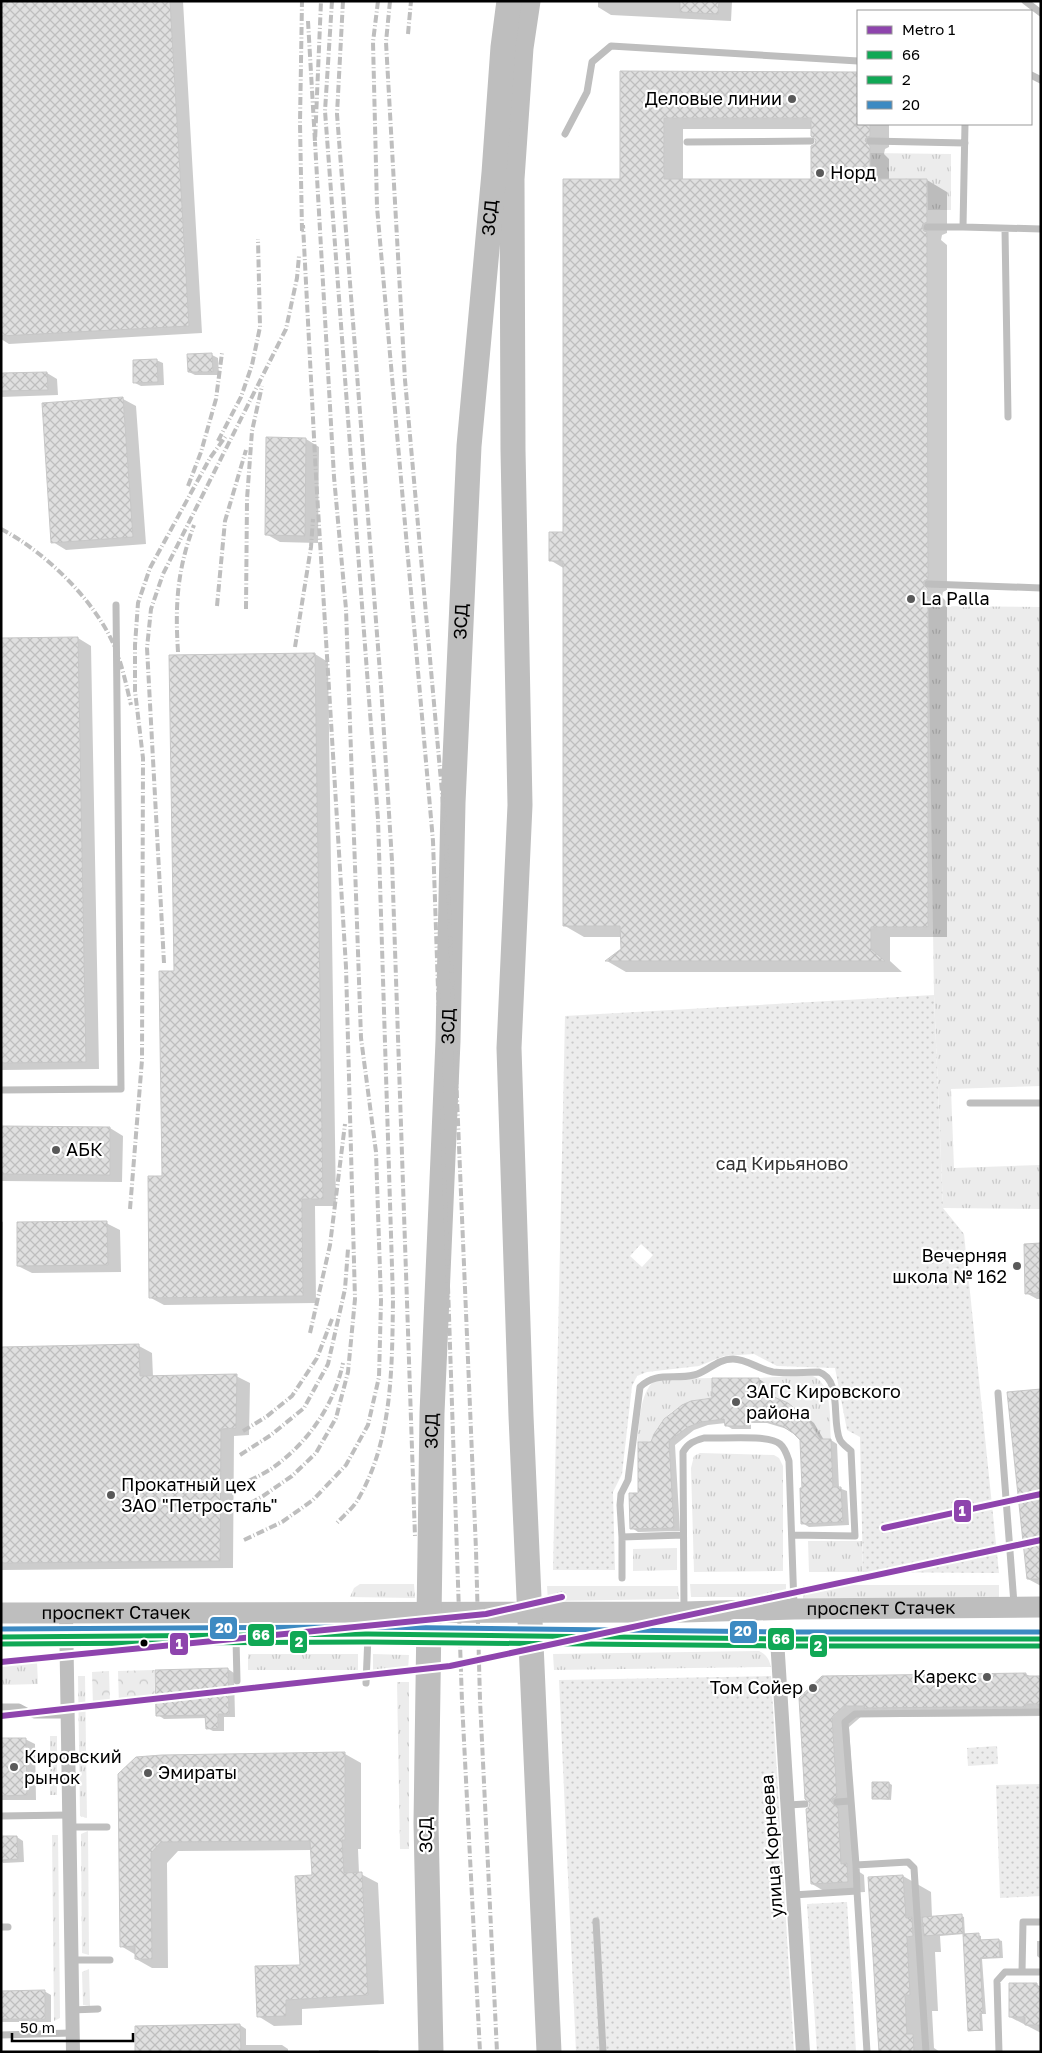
<svg xmlns="http://www.w3.org/2000/svg" width="1042" height="2053" font-family="'Golos Text',sans-serif">
<style>
.grass{fill:url(#grass-tufts)}
.forest{fill:url(#forest-crowns)}
.park{fill:url(#park-dots);fill-rule:evenodd}
.shadow{fill:#0003;fill-rule:evenodd}
.building{fill:url(#building-cross-hatch);stroke:#c7c7c7;fill-rule:evenodd}
.lines{fill:none;stroke-linecap:round;stroke-linejoin:round}
.service{stroke:#bebebe;stroke-width:7}
.minor{stroke:#bebebe;stroke-width:14}
.primary{stroke:#bebebe;stroke-width:21}
.motorway{stroke:#bebebe;stroke-width:25}
.rail{stroke:#bebebe;stroke-width:4;stroke-dasharray:8 2.5 1 2.5;stroke-linecap:butt}
.bus-1-casing{stroke:#fff;stroke-width:9}
.bus-2-casing{stroke:#fff;stroke-width:9}
.bus-3-casing{stroke:#fff;stroke-width:9}
.bus-1{stroke:#10a855;stroke-width:5}
.bus-2{stroke:#10a855;stroke-width:5}
.bus-3{stroke:#3d8ac2;stroke-width:5}
.metro-1-casing{stroke:#fff;stroke-width:10}
.metro-1{stroke:#8e44ad;stroke-width:6}
.poi-dot{fill:#595959;stroke:#fff;stroke-width:2}
.bus-dot{fill:#000;stroke:#fff;stroke-width:2}
.labels{text-anchor:middle;stroke-width:4.5;stroke-linejoin:round;paint-order:stroke}
.poi-label{font-size:18px;fill:#000;stroke:#fff;text-anchor:start}
.street-label{font-size:18px;fill:#000;stroke:#fff}
.park-label{font-size:18px;fill:#333;stroke:#fff}
.line-badge{stroke:#fff;stroke-width:2}
.badge-label{font-size:14px;text-anchor:middle;font-weight:bold;fill:#fff}
</style>
<defs>
<pattern id="grass-tufts" width="24" height="20" patternUnits="userSpaceOnUse" patternTransform="scale(1.25)"><rect width="24" height="20" fill="#ececec"/><path d="M3 7l-1-3M5 7V3M7 7l1-3M15 17l-1-3M17 17v-4M19 17l1-3" fill="none" stroke="#c9c9c9"/></pattern>
<pattern id="forest-crowns" width="20" height="18" patternUnits="userSpaceOnUse" patternTransform="scale(1.25)"><rect width="20" height="18" fill="#ececec"/><path d="M2 6a3 3 0 1 1 6 0M12 15a3 3 0 1 1 6 0" fill="none" stroke="#c9c9c9"/></pattern>
<pattern id="park-dots" width="8" height="8" patternUnits="userSpaceOnUse" patternTransform="scale(1.25)"><rect width="8" height="8" fill="#ececec"/><path d="M2 2h.1M6 6h.1" fill="none" stroke="#c9c9c9" stroke-width="1.8" stroke-linecap="round"/></pattern>
<pattern id="building-cross-hatch" width="8" height="8" patternUnits="userSpaceOnUse" patternTransform="scale(1.25)"><rect width="8" height="8" fill="#dfdfdf"/><path d="M0 0l8 8M0 8l8-8" fill="none" stroke="#bebebe"/></pattern>
</defs>
<rect width="100%" height="100%" fill="#fff"/>
<!-- grass -->
<path class="grass" d="M870 153 951 154V210H928L927 179H870Z
M928 606 1041 607V1086L951 1089 954 1168 1041 1165V1209L943 1208 934 995Z
M809 1375C834 1380 829 1418 831 1439H820C805 1411 791 1400 760 1395L759 1378Z
M712 1378V1398C685 1399 660 1414 651 1442H637C640 1423 639 1390 657 1379Z
M700 1453 774 1455 779 1458 783 1466V1571L694 1572 691 1468 694 1456Z
M808 1541H862L863 1572H809Z
M677 1548V1570L633 1571V1549Z
M360 1584H414L415 1598 350 1597 354 1588Z
M690 1584H786V1597H691Z
M803 1585H999V1599H803Z
M547 1586H678L679 1599 548 1601Z
M759 1651C767 1655 769 1659 771 1667L554 1670 553 1654Z
M248 1654H358V1670H248Z
M373 1654 409 1655 408 1670H373Z
M1 1662H37L38 1684 1 1685Z
M78 1676H85L87 1818 80 1816Z
M397 1682H409V1849H400Z
M50 1736H57V1795H50Z
M88 1831 89 1955 82 1953 81 1834Z
M52 1835H58L60 2018 54 2021Z
M89 1969 90 2006 83 2005 82 1972Z"/>
<!-- forest -->
<path class="forest" d="M154 1670 155 1704 119 1705 118 1671Z
M109 1671 110 1705 93 1706 92 1672Z"/>
<!-- park -->
<path class="park" d="M934 995 943 1208 964 1234 999 1573 863 1572 860 1437 847 1430 835 1368 777 1366 754 1354 724 1356 699 1366 647 1372 637 1376 632 1386 622 1474 613 1492 615 1570H553L565 1016ZM641 1244 653 1255 642 1267 630 1256Z
M771 1676 794 2052H576L559 1680Z
M997 1746 998 1764 968 1766 967 1748Z
M1041 1784V1896L1000 1898 996 1785Z
M847 1902 856 2051 817 2052 807 1904Z"/>
<!-- shadow -->
<path class="shadow" d="M1 1H183L202 333 9 344 1 339Z
M598 1H732L731 21 611 15 598 7Z
M621 72 858 73V124H889V147L885 149 884 154 889 159V180H927L947 192V233L942 235 941 240 947 245V590L943 592 942 597 947 602V937H890V961L902 972H626L607 961 622 950V937H584L565 926V569L550 560 564 533 621 180ZM683 129H812L818 140 812 180H683Z
M212 355 218 358 219 375H195L189 372Z
M156 360 163 363 164 385 141 386 135 383Z
M47 373 57 379 58 395 1 397V374Z
M123 399 136 406 146 544 66 550 53 542Z
M306 439 319 447 318 543 280 542 266 534Z
M78 638 91 646 99 1069 1 1070V640Z
M315 654 328 662 336 1206H315L316 1303 164 1305 151 1298 163 1177 175 972Z
M1 1127 110 1128 123 1136 122 1182 1 1181Z
M1 1221 3 1222 2 1304H1Z
M106 1223 120 1230 121 1272 32 1273 18 1266Z
M1041 1244V1299H1037L1026 1293Z
M139 1346 152 1353 153 1377 236 1376 250 1383 249 1435 234 1436 233 1568 1 1570V1348Z
M713 1379H759L765 1383 766 1397 795 1408 814 1423 824 1440H831L837 1444 839 1488 847 1491 849 1525 809 1527 802 1523 804 1489 801 1439 787 1429 767 1423H751V1429H732L726 1425V1423L708 1425 694 1430 675 1445 680 1531 638 1532 632 1528 652 1443 713 1400Z
M1041 1390V1586L1028 1579Z
M228 1669 234 1673 235 1717H224V1731H213L207 1728V1718L164 1719 158 1715 157 1671Z
M1026 1674 1031 1677H1041V1716L883 1717 879 1715H863L849 1727 858 1871 864 1875 865 1892 829 1894 812 1884 811 1808 800 1699Z
M1 1739H25L35 1744 36 1800H1Z
M345 1754 361 1763V1849H358L359 1873 378 1883 384 2004 302 2009V2025L274 2026 258 2016 301 1966 313 1876 312 1850 178 1851 167 1863 168 1968H152L136 1959V1955L121 1946 119 1774Z
M889 1783 892 1785 891 1800 873 1798Z
M17 1837 23 1841 24 1862 3 1863 1 1861V1838Z
M903 1876 931 1892 932 1917 961 1916 964 1917 965 1936 978 1935 981 1936V1941L999 1940 1002 1941 1003 1958 982 1959 986 2014H982L983 2031H972L970 2030 964 1934 940 1936 941 1952H935L938 2011H932L934 2048 940 2052H880L870 1878Z
M1037 1941H1041V1959L1037 1956Z
M1036 1984 1041 1987V2033L1010 2017Z
M44 1991 51 1995V2022H1V1992Z
M240 2025 246 2029V2045H282L288 2049V2052H136Z
M319 2050H378L380 2052H319Z"/>
<!-- building -->
<path class="building" d="M1 1H170L189 326 1 336Z
M680 1H719L718 14 680 12Z
M620 71 858 72V124H870V136L866 138 865 141 870 146V179H927V222L923 224 922 227 924 231 927 232 928 579 924 581 923 584 928 589V927H871V949L885 961H605L621 949 620 926H563V561H549V532H563V179H620ZM664 118H811V136L816 140 815 144 811 146V179H664Z
M212 353 213 372H188L187 354Z
M157 359 158 382 133 383V360Z
M47 372 48 390 1 391V373Z
M123 397 133 537 51 543 42 403Z
M266 437 306 438 305 536 265 535Z
M78 637 86 1062 1 1063V638Z
M315 653 323 1199H302L303 1296 149 1298 148 1176H162L159 971H174L169 655Z
M1 1126 110 1127V1175L1 1174Z
M107 1221 108 1265 17 1266V1222Z
M1041 1243V1293L1025 1294 1024 1244Z
M139 1344 140 1376 237 1374 236 1428 221 1429 220 1561 1 1563V1347Z
M712 1378H759L760 1395 774 1397 788 1403 807 1418 820 1439H831L833 1487H841L843 1522 801 1524 800 1488H802L800 1440 793 1433 782 1426 760 1420H745V1426H725L724 1419 701 1422 688 1427 669 1441 674 1528 630 1529 629 1493H638V1442H651L654 1434 664 1419 682 1405 691 1401 712 1398Z
M1041 1389V1579H1027L1007 1392Z
M228 1668 229 1714H218V1728L206 1729 205 1715 156 1716 155 1670Z
M1026 1673V1676H1041V1704H1026V1707H965L864 1708 865 1706H844L832 1717 837 1797 832 1799V1803L838 1807 841 1864 847 1863 848 1882 811 1884 806 1809 809 1807 810 1803 805 1799 799 1698 822 1676Z
M1 1738H26L27 1795 1 1796Z
M345 1752V1840H342L344 1873 362 1872 368 1995 286 2000V2016L257 2017 255 1966 300 1965 295 1876 312 1875 310 1841 161 1842 151 1853 152 1959H135V1946L120 1947 118 1774 136 1757 162 1755Z
M872 1782H889V1799H872Z
M1 1836H17L18 1859 1 1860Z
M903 1875 906 1918 912 1917 913 1936 907 1937 910 1995H905L907 2034H913L914 2052H879L868 1877Z
M962 1914 963 1933 924 1936 922 1917Z
M979 1933V1940L999 1939 1000 1957 980 1958 983 2013H980L981 2030 968 2031 963 1934Z
M1009 1983H1037V1987H1041V2025H1025V2017H1009Z
M45 1990V2019H1V1991Z
M240 2024 241 2052H135V2026Z"/>
<g class="lines">
<!-- service -->
<path class="service" d="M1025 1 1041 13
M1031 75 1041 80
M965 124 963 227 1041 229
M565 134 587 92 592 62 611 46 858 61
M870 141 965 143
M687 142 811 141
M927 227H963
M1005 229 1008 417
M928 584 1041 588
M1 1090 121 1089 116 605
M970 1103H1041
M998 1393 1014 1604
M683 1535 622 1537 620 1505 621 1494 628 1480 640 1387C656 1371 674 1380 694 1375 708 1372 716 1359 733 1359 747 1359 758 1369 773 1372 787 1374 804 1372 819 1372 843 1380 831 1422 840 1440 842 1444 848 1448 851 1451L855 1536 792 1535
M622 1537V1578
M684 1610 683 1452C688 1443 694 1441 704 1438 720 1439 768 1434 780 1444 785 1448 787 1455 789 1461L794 1606
M236 1639 237 1681
M366 1683 368 1636
M1 1707H19L34 1715H67
M837 1802 850 1801
M788 1805 805 1804
M1 1816 69 1815
M69 1827H107
M856 1865 845 1722 855 1714 1041 1712
M857 1891 867 2052
M793 1895 857 1891 856 1865 908 1862 914 1868 926 2052
M596 1921 603 2052
M1 1927H8
M71 1960H110
M1022 1972 1023 1922H1041
M71 2010 98 2009
M1 2035 71 2033
M999 2052 997 1981 1005 1972H1041"/>
<!-- minor -->
<path class="minor" d="M66 1612 73 2052
M777 1639 803 2052"/>
<!-- primary -->
<g class="primary">
<path id="s1" d="M1 1613 684 1612 794 1609 1041 1607"/>
<path d="M1 1637 368 1634 777 1639H1041"/>
</g>
<!-- motorway -->
<g class="motorway">
<path d="M528 1 521 48 512 179 513 450 520 805 509 1048 521 1416 549 2052"/>
<path id="s2" d="M431 2052 426 1823 432 1413 448 1041 453 803 469 446 494 173 503 47 509 1"/>
</g>
<!-- rail -->
<path class="rail" d="M332 1 325 111 378 819 393 1299C392 1367 393 1441 357 1501 352 1509 343 1516 336 1524
M343 1 337 114 381 686 392 861 415 1537
M378 1 373 42 377 207 433 841 462 1702 480 2052
M390 1 386 42 405 380 446 837 476 1550 480 1700 497 2052
M308 21 315 142 321 1
M408 34 411 1
M302 231 300 123 302 1
M218 441 241 397 252 365 260 327 258 239
M188 486 201 452 216 399 222 353
M1 529C46 552 100 605 117 653 123 669 127 688 131 705
M217 606 225 521 246 450
M246 609 247 499 252 431 262 386
M295 647 311 547 313 519
M178 652C175 605 177 570 194 525
M164 963 147 648 151 609 163 574 286 329 297 278 299 256
M130 1209 142 1060 143 758 135 691V645L138 603 150 568 210 458 226 436
M310 1333 330 1245 345 1124
M243 1431 266 1417 292 1396 317 1358 332 1319
M240 1455 271 1435 304 1408 328 1364 345 1289 348 1249
M237 1487C248 1481 260 1476 271 1469 307 1444 334 1406 343 1363
M238 1510 263 1496 292 1476 316 1453 336 1418 348 1372 355 1299 346 967 316 476 303 225
M244 1540 282 1522 313 1500 346 1465 368 1425 379 1377 381 1301 376 1152 361 1038 346 609 334 477 315 142"/>
<defs>
<path id="bus-1" d="M1 1637 368 1634 777 1639H1041"/>
<path id="bus-2" d="M1 1644 368 1642 777 1646H1041"/>
<path id="bus-3" d="M1 1629 368 1627 777 1632H1041"/>
</defs>
<!-- bus-1 casing -->
<use href="#bus-1" class="bus-1-casing"/>
<!-- bus-2 casing -->
<use href="#bus-2" class="bus-2-casing"/>
<!-- bus-3 casing -->
<use href="#bus-3" class="bus-3-casing"/>
<!-- bus-1 -->
<use href="#bus-1" class="bus-1"/>
<!-- bus-2 -->
<use href="#bus-2" class="bus-2"/>
<!-- bus-3 -->
<use href="#bus-3" class="bus-3"/>
<defs>
<path id="metro-1" d="M884 1528 1041 1494
M1 1662 486 1614 562 1597
M1 1716 450 1666 1041 1540"/>
</defs>
<!-- metro-1 casing -->
<use href="#metro-1" class="metro-1-casing"/>
<!-- metro-1 -->
<use href="#metro-1" class="metro-1"/>
</g>
<!-- markers -->
<g class="poi-dot">
<circle cx="792" cy="99" r="5"/>
<circle cx="820" cy="173" r="5"/>
<circle cx="911" cy="599" r="5"/>
<circle cx="56" cy="1150" r="5"/>
<circle cx="1017" cy="1266" r="5"/>
<circle cx="736" cy="1402" r="5"/>
<circle cx="111" cy="1495" r="5"/>
<circle cx="987" cy="1677" r="5"/>
<circle cx="813" cy="1688" r="5"/>
<circle cx="14" cy="1767" r="5"/>
<circle cx="148" cy="1773" r="5"/>
</g>
<circle class="bus-dot" cx="144" cy="1643" r="4.5"/>
<g class="labels">
<!-- poi labels -->
<g class="poi-label">
<text x="782" y="105" text-anchor="end">Деловые линии</text>
<text x="830" y="179">Норд</text>
<text x="921" y="605">La Palla</text>
<text x="66" y="1156">АБК</text>
<text x="1007" y="1262" text-anchor="end">Вечерняя<tspan x="1007" dy="21">школа № 162</tspan></text>
<text x="746" y="1398">ЗАГС Кировского<tspan x="746" dy="21">района</tspan></text>
<text x="121" y="1491">Прокатный цех<tspan x="121" dy="21">ЗАО "Петросталь"</tspan></text>
<text x="977" y="1683" text-anchor="end">Карекс</text>
<text x="803" y="1694" text-anchor="end">Том Сойер</text>
<text x="24" y="1763">Кировский<tspan x="24" dy="21">рынок</tspan></text>
<text x="158" y="1779">Эмираты</text>
</g>
<!-- street labels -->
<g class="street-label">
<text dy="6" stroke="none"><textPath href="#s2" startOffset="1836">ЗСД</textPath></text>
<text dy="6" stroke="none"><textPath href="#s2" startOffset="1431">ЗСД</textPath></text>
<text dy="6" stroke="none"><textPath href="#s2" startOffset="1026">ЗСД</textPath></text>
<text dy="6" stroke="none"><textPath href="#s2" startOffset="621">ЗСД</textPath></text>
<text dy="6" stroke="none"><textPath href="#s1" startOffset="880">проспект Стачек</textPath></text>
<text dy="6" stroke="none"><textPath href="#s1" startOffset="115">проспект Стачек</textPath></text>
<text transform="translate(426 1835) rotate(-91)" y="6">ЗСД</text>
<text transform="translate(772 1846) rotate(-94)" y="6">улица Корнеева</text>
</g>
<!-- park labels -->
<g class="park-label">
<text x="782" y="1170">сад Кирьяново</text>
</g>
</g>
<g class="line-badge">
<rect x="953" y="1499" width="19" height="24" rx="5" fill="#8e44ad"/>
<rect x="209" y="1616" width="29" height="24" rx="5" fill="#3d8ac2"/>
<rect x="729" y="1620" width="29" height="24" rx="5" fill="#3d8ac2"/>
<rect x="247" y="1623" width="28" height="24" rx="5" fill="#10a855"/>
<rect x="767" y="1627" width="28" height="24" rx="5" fill="#10a855"/>
<rect x="289" y="1630" width="19" height="24" rx="5" fill="#10a855"/>
<rect x="169" y="1632" width="20" height="24" rx="5" fill="#8e44ad"/>
<rect x="809" y="1634" width="19" height="24" rx="5" fill="#10a855"/>
</g>
<g class="badge-label">
<text x="962" y="1516">1</text>
<text x="224" y="1633">20</text>
<text x="743" y="1636">20</text>
<text x="261" y="1640">66</text>
<text x="781" y="1644">66</text>
<text x="299" y="1647">2</text>
<text x="179" y="1649">1</text>
<text x="818" y="1651">2</text>
</g>
<!-- border -->
<rect width="1042" height="2053" fill="none" stroke="#000000" stroke-width="5"/>
<!-- legend -->
<rect x="857" y="10" width="175" height="115" fill="#ffffff" stroke="#999999"/>
<rect x="867" y="26" width="25" height="8" fill="#8e44ad" stroke="#999999"/>
<text x="902" y="35" font-size="15" fill="#000000">Metro 1</text>
<rect x="867" y="51" width="25" height="8" fill="#10a855" stroke="#999999"/>
<text x="902" y="60" font-size="15" fill="#000000">66</text>
<rect x="867" y="76" width="25" height="8" fill="#10a855" stroke="#999999"/>
<text x="902" y="85" font-size="15" fill="#000000">2</text>
<rect x="867" y="101" width="25" height="8" fill="#3d8ac2" stroke="#999999"/>
<text x="902" y="110" font-size="15" fill="#000000">20</text>
<!-- scale -->
<path d="M12 2033v8h121v-8" fill="none" stroke="#000000" stroke-width="2.5"/>
<text x="20" y="2033" font-size="15" fill="#000000" stroke="#ffffff" stroke-width="4" paint-order="stroke">50 m</text>
</svg>
